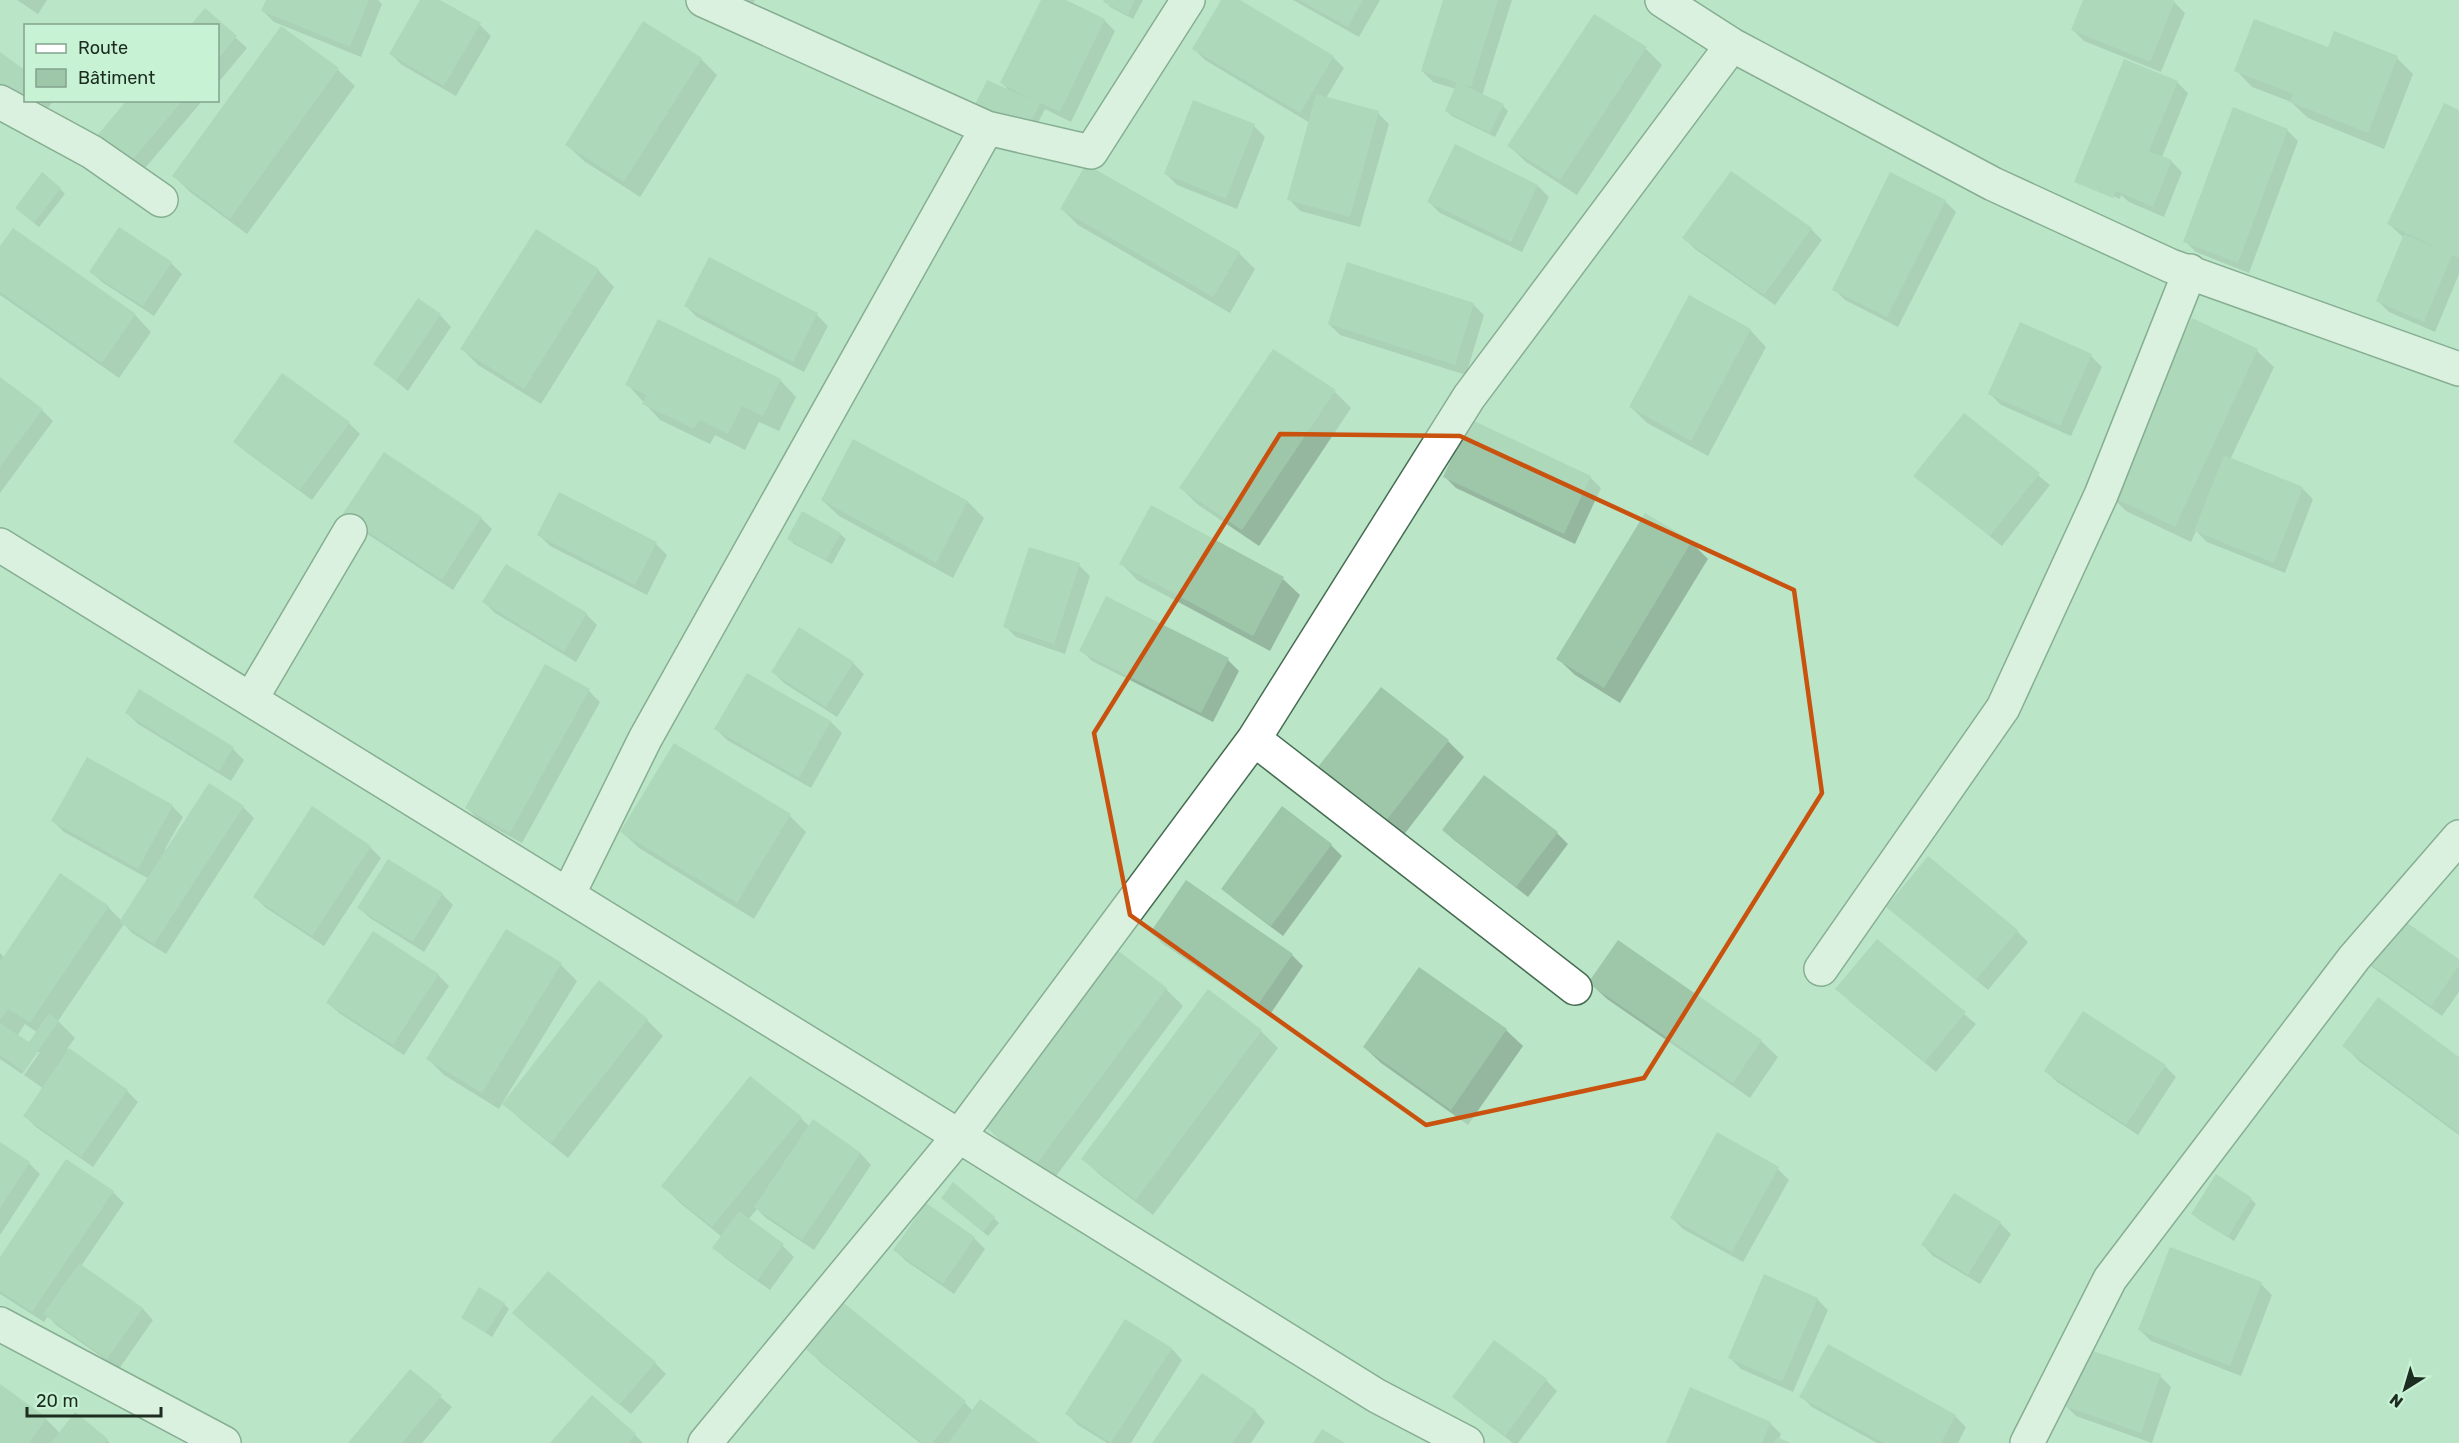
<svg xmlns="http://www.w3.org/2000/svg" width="2459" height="1443" font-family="Rubik,sans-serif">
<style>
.shadow{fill:#0003;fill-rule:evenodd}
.building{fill:#9ec7aa}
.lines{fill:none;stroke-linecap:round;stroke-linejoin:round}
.minor-casing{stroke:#466c52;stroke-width:36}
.minor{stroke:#fff;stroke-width:33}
.marked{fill:none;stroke:#c9520f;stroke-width:4.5;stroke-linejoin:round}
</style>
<rect width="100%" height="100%" fill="#bbe5c7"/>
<!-- shadow -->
<path class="shadow" d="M17 0H47L38 14Z
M267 0H378L382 4 361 57 274 22 263 11Z
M422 0H437L480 25 491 36 456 96 402 65 391 54Z
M737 0H755L752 7Z
M1043 0H1063L1104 20 1115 31 1071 122 1045 109 1030 139 1012 93 1002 83Z
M1106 0H1143L1133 19 1110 7Z
M1222 0H1237L1333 57 1344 68 1326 98 1378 113 1389 124 1360 227 1300 211 1289 199 1310 123 1205 60 1194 49Z
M1293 0H1380L1359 37Z
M1444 0H1512L1482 96 1503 106 1508 111 1495 137 1452 116 1446 111 1456 89 1433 82 1422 71Z
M2085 0H2169L2174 2 2185 13 2161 72 2084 41 2073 30Z
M205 10 247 48 218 83V26Z
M281 28 338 70 355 86 247 234 190 192 174 176Z
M1646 49 1662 65 1577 195 1526 162 1509 146Z
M2329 49 2397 58 2413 74 2384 149 2308 118 2291 102 2252 87 2236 70Z
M0 54 26 73V100H54L39 120 0 90Z
M701 59 717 75 640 197 584 161 567 145Z
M2177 82 2188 93 2162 157 2171 161 2182 172 2164 217 2129 202 2121 195 2120 199 2080 182V185L2075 181Z
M129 100H203L140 174 109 148Z
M2459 112V274L2435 332 2389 312 2378 301 2404 238 2389 224Z
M1254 126 1265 137 1237 209 1177 185 1166 174Z
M2287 130 2298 141 2249 273 2196 252 2185 241Z
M1456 146 1538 186 1549 197 1522 252 1440 213 1429 202Z
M60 189 65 194 39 227 22 213Z
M1945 201 1956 212 1898 327 1845 300 1834 289Z
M1062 209 1239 253 1255 269 1230 313 1078 225Z
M1811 229 1822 240 1775 305 1695 249 1684 238Z
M0 249 135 315 151 332 119 378 0 295Z
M171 263 182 274 154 316 102 282 91 272Z
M598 270 614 287 541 404 478 365 462 349Z
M418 300 441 316 451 327 408 391 375 364Z
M1473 304 1484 315 1466 375 1340 335 1329 324Z
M686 306 817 315 828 326 804 372 697 317Z
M2192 320 2257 351 2274 367 2230 460 2302 488 2313 499 2285 573 2207 542 2196 531 2191 542 2126 511 2110 495Z
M1750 330 1766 347 1708 456 1647 423 1631 407Z
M2091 356 2102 367 2071 436 2001 405 1990 394Z
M0 379 42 410 53 421 0 493Z
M780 380 796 397 779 431 759 422 745 450 715 435 710 444 660 420 627 384Z
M1335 392 1351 408 1259 546 1197 504 1181 488Z
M1964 415 2050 485 2002 546 1915 476Z
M1471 421 1590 477 1601 488 1575 544 1456 488 1445 477Z
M349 423 360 434 312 500 246 452 235 441Z
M854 441 968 502 984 518 953 578 839 516 822 500Z
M384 454 481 518 492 529 453 590 355 526Z
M1151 507 1283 579 1300 595 1270 651 1137 580 1121 563Z
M1646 515 1691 542 1708 559 1620 703 1575 675 1558 659Z
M840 534 846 539 832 564 794 544 789 539Z
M539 535 656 544 667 555 647 595 550 546Z
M1079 565 1090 576 1065 654 1016 637 1005 626Z
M507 566 586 614 597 625 576 662 495 613 484 602Z
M799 629 853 663 864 674 837 717 784 683 773 672Z
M1081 650 1228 660 1239 671 1213 722 1092 661Z
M747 675 831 722 842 733 811 788 727 740 716 729Z
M589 691 600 702 522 843 478 819 467 808Z
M127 713 233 749 244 760 231 781 138 724Z
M1448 741 1464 757 1399 841 1332 788Z
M674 745 790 816 806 832 754 919 639 848 622 832Z
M1484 777 1557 833 1568 844 1528 897 1454 840 1443 830Z
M172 806 183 817 165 849 167 851 243 807 254 818 166 954 132 933 124 924 58 1021 75 1038 67 1049 127 1091 138 1102 93 1167 36 1127 25 1116 44 1089 24 1075 40 1052H36L22 1074 0 1059V953L5 958 108 907 122 921 149 879 64 832 53 821ZM25 1024 38 1033 30 1045 17 1036Z
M1331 845 1342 856 1283 936 1234 899 1223 889Z
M370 847 381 858 324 946 266 908 255 897Z
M442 894 453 905 424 952 370 918 359 908Z
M1888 907 2017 931 2028 942 1988 990Z
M506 931 561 965 577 981 503 1102 505 1103 647 1020 663 1036 568 1158 521 1120 503 1102 499 1109 444 1075 428 1059Z
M1152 933 1292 955 1303 966 1269 1016 1163 944Z
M1877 941 1976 1024 1936 1072 1848 1000Z
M1618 942 1761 1041 1778 1057 1750 1098 1607 999 1590 983Z
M1116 952 1166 989 1183 1006 1053 1180 1003 1143 987 1127Z
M2459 961V992L2442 1016 2365 962Z
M1419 969 1506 1030 1523 1046 1468 1125 1381 1063 1364 1047Z
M438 975 449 986 404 1055 339 1013 328 1003Z
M1208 991 1261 1031 1278 1048 1153 1215 1100 1175 1083 1159Z
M2344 1046 2459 1059V1135L2360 1062Z
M2165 1066 2176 1077 2138 1135 2057 1082 2046 1071Z
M801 1118 810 1127 814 1122 861 1154 871 1165 814 1250 766 1218 757 1209 748 1220 783 1246 794 1257 770 1290 725 1258 714 1247 722 1237 679 1202 663 1186Z
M1718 1135 1778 1169 1789 1180 1743 1262 1683 1229 1672 1218Z
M0 1144 29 1163 40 1174 0 1235Z
M113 1192 124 1203 81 1266 143 1309 153 1320 119 1369 56 1325 48 1316 44 1322 0 1294V1259Z
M2251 1199 2256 1204 2234 1241 2198 1219Z
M948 1203 994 1218 999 1223 988 1236Z
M927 1205 974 1238 985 1249 954 1294 906 1261 895 1250Z
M2000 1223 2011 1234 1980 1284 1933 1256 1923 1245Z
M2261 1284 2272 1295 2241 1376 2151 1341 2140 1330Z
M1817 1299 1828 1310 1793 1392 1741 1369 1730 1358Z
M504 1304 509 1309 492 1337 463 1317Z
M525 1324 655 1363 666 1374 631 1414Z
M1828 1346 1955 1416 1966 1427 1958 1443H1877L1812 1407 1801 1396Z
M805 1347 964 1402 973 1411 1038 1443H920L821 1363Z
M1172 1349 1182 1360 1131 1443H1107L1078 1425 1067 1414Z
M410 1371 452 1407 422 1443H350Z
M2160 1376 2171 1387 2152 1443 2076 1416 2065 1405Z
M1546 1380 1557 1391 1518 1443H1513L1465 1407 1454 1396Z
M0 1386 46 1419 60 1433 107 1440 110 1443H0Z
M592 1397 635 1435 643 1443H552Z
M1255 1411 1265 1422 1251 1443H1154Z
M1770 1423 1781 1434 1779 1439 1787 1443H1668Z"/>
<!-- building -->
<path class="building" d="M266 0H369L350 47 261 11Z
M420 0H440L481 23 444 86 389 54Z
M1041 0H1066L1105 19 1060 112 1040 103 1025 135 973 109 987 80 1033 100 1000 83Z
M1104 0H1135L1128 15 1103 2Z
M1221 0H1240L1334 56 1300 113 1192 49Z
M1299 0H1363L1348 27Z
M1443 0H1498L1471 87 1421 71Z
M2083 0H2172L2175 1 2150 62 2071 30Z
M205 8 237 36 218 59V26H190Z
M1594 14 1647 47 1560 180 1507 146Z
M2254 19 2328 47 2334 31 2398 56 2368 133 2290 102 2293 94 2234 71Z
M643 21 702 58 624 182 565 145Z
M281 26 339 68 230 219 172 176Z
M0 52 26 71V100H45L33 116 0 91Z
M2124 59 2178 81 2149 151 2172 160 2153 207 2116 191 2113 198 2074 182Z
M1457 82 1504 104 1490 133 1445 111Z
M1316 94 1379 111 1350 217 1287 200Z
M127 100H183L128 165 96 137Z
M1193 100 1255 124 1226 199 1164 174Z
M2444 103 2459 110V258L2452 255 2424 322 2376 301 2404 234 2440 249 2387 224Z
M2233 107 2288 129 2238 263 2183 242Z
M1455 144 1538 185 1511 242 1427 202Z
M1086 164 1240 252 1213 297 1060 209Z
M1731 171 1812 228 1764 295 1682 238Z
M42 172 61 188 34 223 15 208Z
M1890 172 1946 200 1887 317 1832 290Z
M119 227 172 262 143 306 89 272Z
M13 228 136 314 102 363 0 292V246Z
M536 229 599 269 524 389 460 349Z
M709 257 818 313 793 362 684 306Z
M1347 262 1474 303 1455 365 1328 324Z
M1689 295 1751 329 1691 441 1629 407Z
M418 298 441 314 396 381 373 364Z
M2192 318 2258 349 2175 527 2108 495Z
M658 319 781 379 763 416 742 406 728 434 699 420 694 429 642 404 646 395 625 385Z
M2020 322 2092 354 2060 426 1988 394Z
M1273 349 1336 390 1242 530 1179 488Z
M282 373 350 422 300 490 233 442Z
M0 377 43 409 0 467Z
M1964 413 2040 473 1990 536 1913 476Z
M1470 419 1591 476 1564 534 1443 477Z
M853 439 968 501 936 563 821 500Z
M384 452 482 517 442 580 342 515Z
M2224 455 2303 487 2274 563 2194 531Z
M559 492 657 542 635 585 537 535Z
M1151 505 1284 577 1253 636 1119 564Z
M802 511 841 533 826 560 787 539Z
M1645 513 1692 541 1604 688 1556 659Z
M1029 547 1080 563 1054 644 1003 627Z
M506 564 587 613 564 652 482 602Z
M1106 596 1229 658 1201 713 1079 651Z
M799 627 854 662 826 707 771 672Z
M545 664 590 689 510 833 465 808Z
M747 673 831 721 799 778 714 729Z
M1381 687 1449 740 1382 826 1314 772Z
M139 689 234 747 219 771 125 713Z
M674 743 791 814 737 903 620 832Z
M87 757 173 805 138 869 51 821Z
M1484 775 1558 832 1516 887 1442 830Z
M209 783 244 806 154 944 119 922Z
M312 806 371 846 312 936 253 897Z
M1282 806 1332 844 1271 926 1221 889Z
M1928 856 2018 930 1976 980 1886 907Z
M388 859 443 893 413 942 357 908Z
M60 873 109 906 30 1023 8 1009 0 1020V962Z
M1186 880 1293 954 1257 1006 1150 933Z
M2383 906 2459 959V966L2431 1006 2352 951Z
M506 929 562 963 482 1093 426 1059Z
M373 931 439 974 393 1045 326 1003Z
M1877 939 1966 1012 1925 1062 1835 989Z
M1618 940 1762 1040 1733 1083 1588 983Z
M1116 949 1167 988 1036 1165 985 1127Z
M1419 967 1507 1029 1451 1110 1363 1047Z
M599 980 648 1019 551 1143 502 1104Z
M1208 989 1262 1030 1136 1200 1081 1159Z
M2378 997 2459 1057V1133L2342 1046Z
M2083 1011 2166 1065 2126 1125 2044 1071Z
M49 1013 59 1021 24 1072 0 1055V1023L29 1042Z
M69 1048 128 1090 81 1157 23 1116Z
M750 1076 802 1117 712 1227 661 1186Z
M813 1119 861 1153 802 1240 754 1207Z
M1717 1132 1779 1167 1732 1252 1670 1218Z
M0 1142 30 1162 0 1208Z
M66 1159 114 1191 32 1312 0 1291V1257Z
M2216 1174 2252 1198 2228 1237 2191 1214Z
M953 1182 995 1217 983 1232 941 1198Z
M1954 1193 2001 1222 1968 1275 1921 1245Z
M926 1203 975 1237 943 1284 893 1250Z
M739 1211 784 1244 758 1280 712 1248Z
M2170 1247 2262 1282 2230 1366 2138 1330Z
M79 1263 143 1308 107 1359 43 1314Z
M548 1271 656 1362 619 1405 512 1313Z
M1764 1274 1818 1298 1782 1382 1728 1358Z
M479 1287 505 1303 486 1333 461 1318Z
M840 1300 966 1401 932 1443H922L803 1347Z
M1125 1319 1172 1348 1111 1443 1065 1414Z
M1494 1340 1547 1379 1505 1436 1452 1397Z
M1828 1344 1956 1415 1941 1443H1884L1799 1397Z
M2084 1348 2161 1374 2141 1433 2064 1406Z
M410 1369 442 1395 402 1443H348Z
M1202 1373 1256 1410 1232 1443H1152Z
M0 1384 47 1418 29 1443H0Z
M1690 1387 1771 1422 1762 1443H1666Z
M592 1395 636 1434 628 1443H550Z
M980 1399 1040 1443H948Z
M75 1412 108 1439 105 1443H51Z
M1322 1429 1345 1443H1313Z
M1777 1437 1791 1443H1774Z"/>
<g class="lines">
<defs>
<path id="minor" d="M703 0 987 128 1091 152 1188 0
M1662 0 1732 45 1993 184 2171 266 2459 369
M0 102 92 152 161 200
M0 545 959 1136 1377 1396 1467 1443
M251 699 350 531
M1254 739 1575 988
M568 895 645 739 987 128
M1821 969 2003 708 2101 495 2190 271
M0 1324 224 1443
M705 1443 959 1136 1254 739 1469 397 1732 45
M2027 1443 2110 1279 2354 958 2459 837"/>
</defs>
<!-- minor casing -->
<use href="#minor" class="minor-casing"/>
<!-- minor -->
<use href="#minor" class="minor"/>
</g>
<!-- marked area -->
<path d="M0 0H2459V1443H0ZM1280 434 1460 436 1794 590 1822 793 1644 1078 1426 1125 1130 915 1094 733Z" fill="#bbe5c7" fill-opacity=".55" fill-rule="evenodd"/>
<path class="marked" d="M1280 434 1460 436 1794 590 1822 793 1644 1078 1426 1125 1130 915 1094 733Z"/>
<!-- legend -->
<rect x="24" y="24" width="195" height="78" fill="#c8f2d4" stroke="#83a38c" stroke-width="1.5"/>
<rect x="36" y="44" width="30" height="9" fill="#ffffff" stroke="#83a38c" stroke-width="1.5"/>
<text x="78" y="54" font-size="18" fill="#1c2c21">Route</text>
<rect x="36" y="69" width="30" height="18" fill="#9ec7aa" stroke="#83a38c" stroke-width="1.5"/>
<text x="78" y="84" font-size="18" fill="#1c2c21">Bâtiment</text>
<!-- north arrow -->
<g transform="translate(2405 1389) rotate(217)" stroke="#c8f2d4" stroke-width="4.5" paint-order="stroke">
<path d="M0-4.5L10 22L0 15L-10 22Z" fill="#1c2c21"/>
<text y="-9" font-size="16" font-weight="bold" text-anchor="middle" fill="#1c2c21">N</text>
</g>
<!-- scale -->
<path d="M27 1407v9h134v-9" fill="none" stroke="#1c2c21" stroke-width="3"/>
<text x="36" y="1407" font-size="18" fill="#1c2c21" stroke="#c8f2d4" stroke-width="4.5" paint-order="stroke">20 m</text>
</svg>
